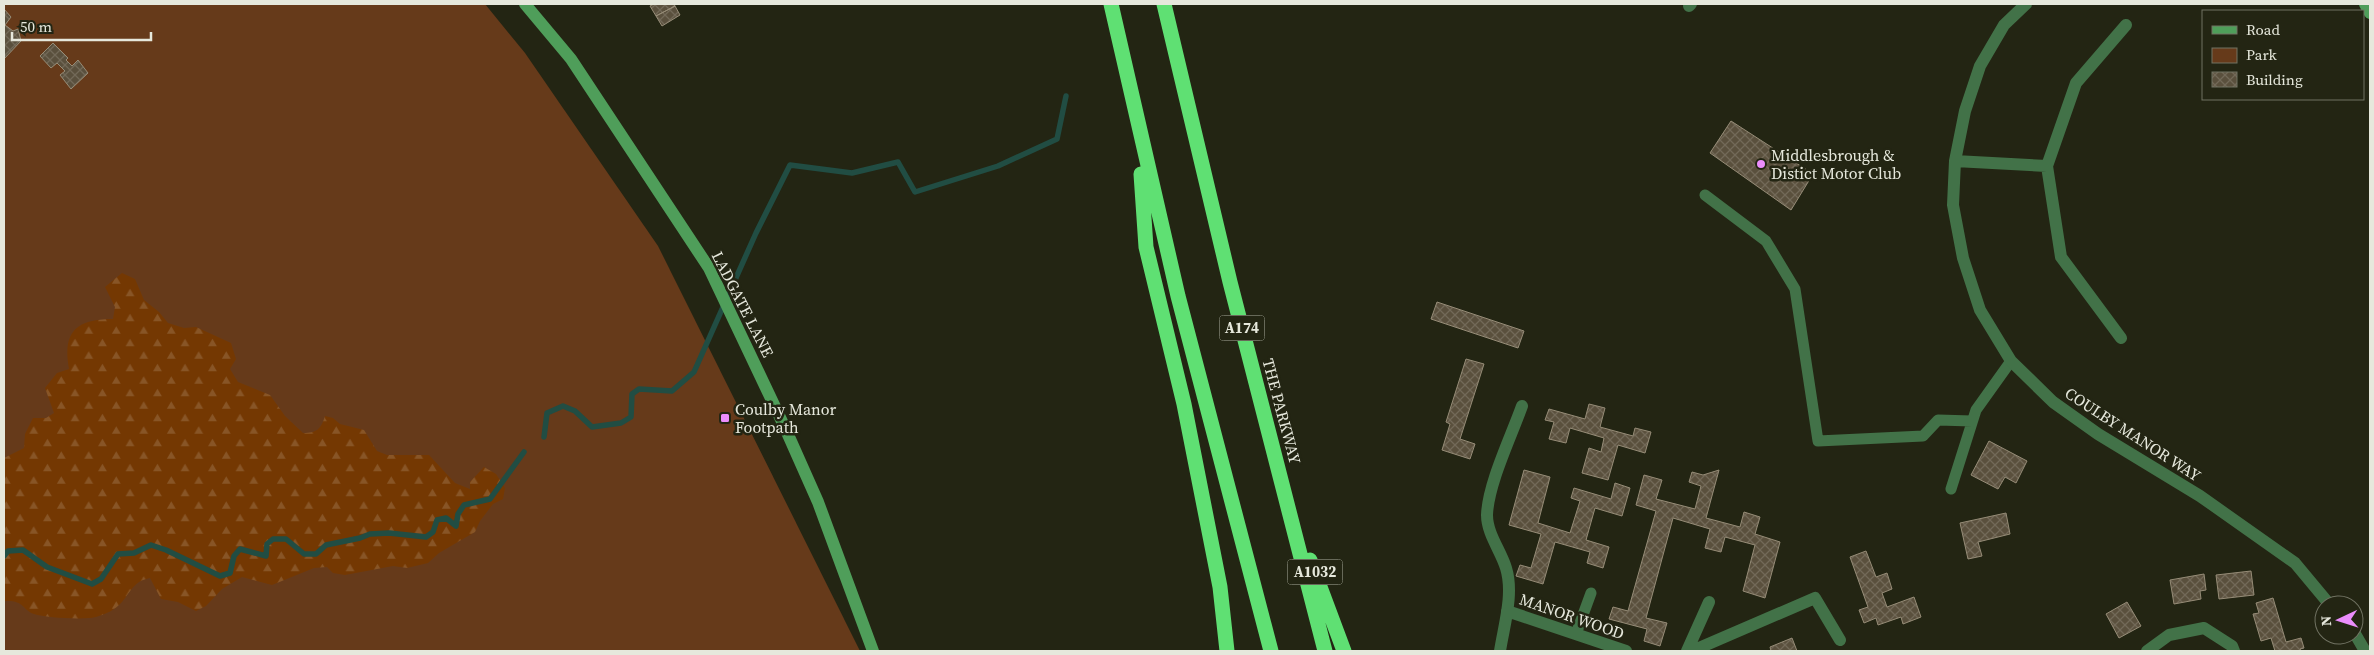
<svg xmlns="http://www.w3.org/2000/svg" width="2374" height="655" font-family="'Source Serif 4',serif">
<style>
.green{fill:#663a1a}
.forest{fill:url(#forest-firs)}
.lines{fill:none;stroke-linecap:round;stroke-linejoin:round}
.stream{stroke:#214d43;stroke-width:5.5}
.building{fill:url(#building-cross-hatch);stroke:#968c77}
.lane{stroke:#427248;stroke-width:11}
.street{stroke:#427248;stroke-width:12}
.secondary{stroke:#4f9e5a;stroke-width:12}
.highway{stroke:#5fe073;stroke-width:15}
.poi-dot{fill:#eb8dfc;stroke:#232513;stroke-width:2}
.labels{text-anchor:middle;stroke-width:5;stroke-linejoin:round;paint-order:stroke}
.shield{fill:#232513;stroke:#acaea0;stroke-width:1}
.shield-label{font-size:15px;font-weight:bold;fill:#e6e8dc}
.poi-label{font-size:16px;fill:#e6e8dc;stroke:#232513;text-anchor:start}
.street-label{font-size:16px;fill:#e6e8dc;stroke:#232513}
</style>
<defs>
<pattern id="forest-firs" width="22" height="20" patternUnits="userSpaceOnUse" patternTransform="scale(1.25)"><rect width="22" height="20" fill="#743802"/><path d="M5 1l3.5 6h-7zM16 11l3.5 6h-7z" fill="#885526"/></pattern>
<pattern id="building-cross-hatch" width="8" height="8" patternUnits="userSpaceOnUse" patternTransform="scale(1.25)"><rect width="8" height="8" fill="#5a503d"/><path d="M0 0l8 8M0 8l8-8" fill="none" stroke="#726958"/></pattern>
</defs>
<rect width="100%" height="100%" fill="#232513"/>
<!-- green -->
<path class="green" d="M4 4H485L525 53 658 246 860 651H4Z"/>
<!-- forest -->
<path class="forest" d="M122 273 135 279 144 300 159 312 168 323 184 328 196 327 231 343 236 359 230 369 238 382 270 395 285 416 303 433C317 433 321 429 325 416L333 418 340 424 364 430 377 451 387 455H429L455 483 470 489V482L484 467 496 474 505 488 503 499 493 504 480 521 475 532 439 553 428 563 407 568 393 566 345 575 333 573 327 567 314 568 272 585 242 577 222 589 206 606 196 611 178 602 161 599 150 578C134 581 132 590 122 602 115 610 106 614 96 617 84 620 46 618 34 614 21 609 25 600 4 601V458L24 448 25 434 33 418H46L54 413 45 388 57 373 69 369C62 331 77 319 113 319L115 307 105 287Z"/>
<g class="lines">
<!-- stream -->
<path class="stream" d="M544 437 547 413 563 406 575 411 592 427 621 423 631 417 632 394 639 389 672 391 694 372 756 233 790 165 852 173 898 162 915 192 998 166 1057 139 1066 96
M4 556 8 551 23 550 47 567 92 584 101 579 118 554 134 553 151 545 166 550 220 576 230 573 234 556 240 549 266 556 267 544 273 539H286L304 554H316L326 545 360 538 370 534 389 533 426 537 433 532 437 520 446 518 456 526 458 514 464 505 490 499 524 452"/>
</g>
<!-- building -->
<path class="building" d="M654 4H674L675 6 656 16 650 6Z
M675 6 680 15 662 26 656 16Z
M4 9 11 17 5 25 13 31 18 29 21 41 4 59Z
M53 43 68 58 66 60 72 66 78 60 88 73 71 89 60 75 65 71 57 63 51 68 40 56Z
M1731 121 1813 174 1791 210 1710 153Z
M1437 302 1524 331 1518 348 1431 319Z
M1466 359 1484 364 1460 439 1475 444 1470 459 1442 450 1450 424 1446 422Z
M1589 404 1605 408 1600 427 1633 436 1635 428 1651 432 1645 453 1618 445 1608 480 1582 473 1589 448 1601 452 1604 438 1570 428 1566 443 1549 439 1554 422 1545 420 1549 409 1585 419Z
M1989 441 2027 461 2016 483 2005 477 1998 489 1971 475Z
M1524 470 1550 477 1538 523 1570 533 1580 501 1571 498 1574 488 1611 499 1615 483 1630 488 1622 516 1595 508 1586 540 1609 547 1603 568 1587 563 1590 552 1555 542 1543 584 1516 576 1520 565 1531 568 1541 534 1509 525Z
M1719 470 1706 518 1740 527 1744 512 1760 517 1755 534 1780 542 1765 598 1743 591 1755 545 1725 537 1721 552 1705 548 1710 529 1673 518 1646 618 1667 623 1660 646 1644 641 1647 629 1609 619 1613 607 1628 611 1656 511 1636 505 1644 475 1662 480 1656 499 1695 509 1701 486 1689 482 1692 472 1703 475Z
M2006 513 2010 534 1978 542 1982 556 1968 559 1960 523Z
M1866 551 1876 577 1887 573 1892 589 1882 593 1887 607 1914 597 1921 617 1903 624 1901 617 1878 625 1876 618 1864 623 1859 610 1868 607 1850 557Z
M2251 571 2254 595 2219 599 2216 575Z
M2204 574 2206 590 2200 591 2201 599 2174 604 2170 580Z
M2273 598 2286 642 2301 638 2304 648 2300 649 2301 651H2275L2271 638 2261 641 2253 614 2259 613 2256 603Z
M2127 602 2141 626 2119 638 2106 614Z
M1792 638 1797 651H1771L1770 647Z"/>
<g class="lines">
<!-- lane -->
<path class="lane" d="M1705 195 1766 241 1795 289 1818 441 1923 436 1938 420 1972 421
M1951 489 1976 410 2011 361
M1576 634 1591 593"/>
<!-- street -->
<path class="street" d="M2026 4 2004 25 1980 66 1965 111 1955 161 1953 205 1963 258 1980 310 2011 361 2053 402 2098 434 2200 496 2295 563 2330 605
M1689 6 1691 4
M1955 161 2047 166
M2121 338 2061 257 2047 166 2076 83 2126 25
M1507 611 1626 651
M2354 632 2365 651
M1500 651C1504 625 1514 594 1506 568 1501 551 1487 534 1487 515 1488 484 1511 437 1522 406
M1687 651 1709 602
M1692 651 1815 598 1840 640
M2147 651 2169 635 2204 628 2232 646 2234 651"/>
<!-- secondary -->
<path class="secondary" d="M525 4 571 59 709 268 786 430 818 502 873 651
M2365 4 2370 13"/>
<!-- highway -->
<path class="highway" d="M1111 4 1178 296 1271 651
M1164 4 1230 282 1325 651
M1141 174 1146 247 1184 404 1220 587 1227 651
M1310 560 1344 651"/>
</g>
<!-- markers -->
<g class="poi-dot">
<circle cx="1761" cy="164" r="5"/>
<rect x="720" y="413" width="10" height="10" rx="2.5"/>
</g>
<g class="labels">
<!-- shield labels -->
<g class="shield">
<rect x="1219.5" y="315.5" width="45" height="25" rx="4"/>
<rect x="1287.5" y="559.5" width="55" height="25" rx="4"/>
</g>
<g class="shield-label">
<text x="1242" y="333">A174</text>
<text x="1315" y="577">A1032</text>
</g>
<!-- poi labels -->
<g class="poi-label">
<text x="1771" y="161">Middlesbrough &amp;<tspan x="1771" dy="18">Distict Motor Club</tspan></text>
<text x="735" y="415">Coulby Manor<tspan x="735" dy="18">Footpath</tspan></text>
</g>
<!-- street labels -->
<g class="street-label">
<text transform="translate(743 304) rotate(63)" y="6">LADGATE LANE</text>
<text transform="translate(1282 411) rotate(75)" y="6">THE PARKWAY</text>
<text transform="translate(2133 434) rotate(33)" y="6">COULBY MANOR WAY</text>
<text transform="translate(1572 616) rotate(19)" y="6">MANOR WOOD</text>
</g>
</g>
<!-- border -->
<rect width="2374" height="655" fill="none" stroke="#e6e8dc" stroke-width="10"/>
<!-- legend -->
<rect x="2202" y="10" width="162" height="90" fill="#232513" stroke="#717363"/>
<rect x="2212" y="26" width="25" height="8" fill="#4f9e5a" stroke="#717363"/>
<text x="2246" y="35" font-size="15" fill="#e6e8dc">Road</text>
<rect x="2212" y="48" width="25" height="15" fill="#663a1a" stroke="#717363"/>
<text x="2246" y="60" font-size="15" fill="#e6e8dc">Park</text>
<rect x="2212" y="72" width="25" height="15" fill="url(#building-cross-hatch)" stroke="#717363"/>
<text x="2246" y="85" font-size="15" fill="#e6e8dc">Building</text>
<!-- north arrow -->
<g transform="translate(2339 620) rotate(266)"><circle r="24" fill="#232513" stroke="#717363"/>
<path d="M0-4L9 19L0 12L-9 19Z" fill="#eb8dfc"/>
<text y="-8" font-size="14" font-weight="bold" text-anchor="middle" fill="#e6e8dc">N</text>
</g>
<!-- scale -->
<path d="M12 32v8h139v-8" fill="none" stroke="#e6e8dc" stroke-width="2.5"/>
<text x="20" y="32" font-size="15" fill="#e6e8dc" stroke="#232513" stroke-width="4" paint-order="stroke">50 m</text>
</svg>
